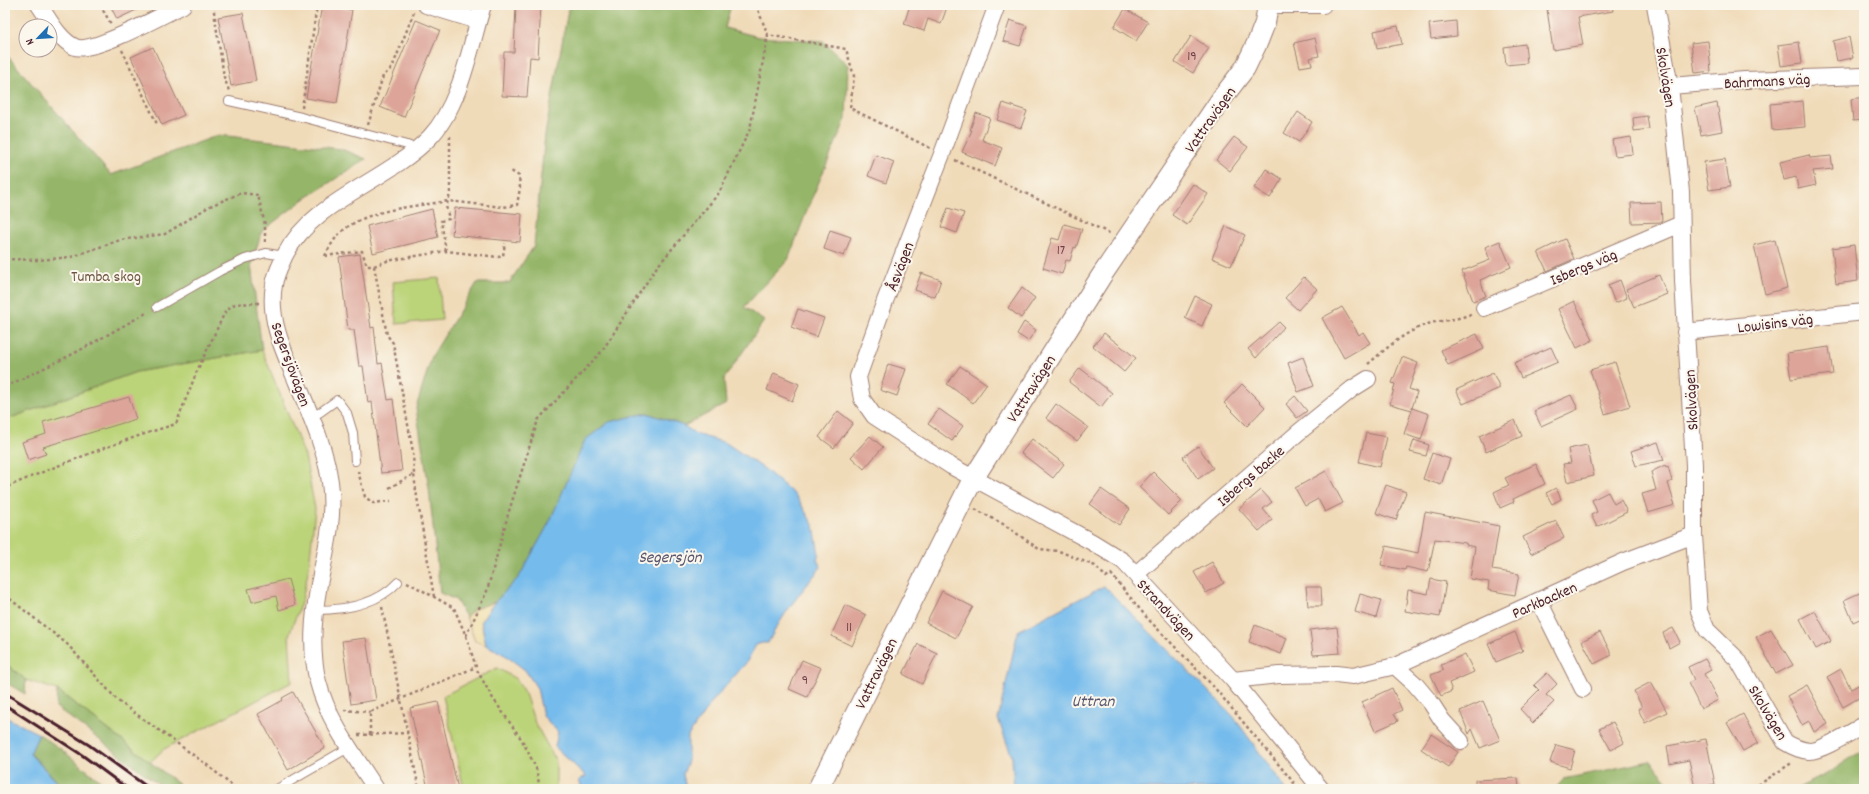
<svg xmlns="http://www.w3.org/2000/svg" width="1869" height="794" font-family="Dekko,sans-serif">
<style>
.green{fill:#bcd479;stroke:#837a52}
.forest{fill:#95b669;stroke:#706a4a}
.sand{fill:#eeda9e;stroke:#9c7c64}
.water{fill:#75bbec;stroke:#606d8c}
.building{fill:#dda59a}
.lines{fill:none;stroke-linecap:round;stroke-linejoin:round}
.service-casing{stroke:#9d7d72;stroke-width:10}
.minor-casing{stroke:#9d7d72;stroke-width:18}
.tertiary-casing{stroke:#9d7d72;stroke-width:22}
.path{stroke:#9d7d72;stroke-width:2.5;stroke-dasharray:3 3;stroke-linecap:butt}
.service{stroke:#fff;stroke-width:8}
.minor{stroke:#fff;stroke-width:16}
.tertiary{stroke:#fff;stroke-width:20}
.rail{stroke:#4a1f2b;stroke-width:3}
.labels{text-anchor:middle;stroke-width:4;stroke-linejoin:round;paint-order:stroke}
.number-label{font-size:14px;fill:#6f4047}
.street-label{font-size:16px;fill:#4a1f2b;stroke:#fbf7ec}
.park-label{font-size:16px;fill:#6c5542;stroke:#fbf7ec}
.water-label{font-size:17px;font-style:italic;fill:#59566f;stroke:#fbf7ec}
</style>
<rect width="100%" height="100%" fill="#fbf7ec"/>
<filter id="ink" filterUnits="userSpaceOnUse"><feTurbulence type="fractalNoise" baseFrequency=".025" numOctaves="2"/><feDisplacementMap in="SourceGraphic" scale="8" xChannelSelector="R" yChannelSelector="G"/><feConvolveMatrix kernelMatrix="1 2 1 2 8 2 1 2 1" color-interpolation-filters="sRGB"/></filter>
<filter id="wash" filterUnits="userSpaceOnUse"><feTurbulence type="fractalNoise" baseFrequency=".012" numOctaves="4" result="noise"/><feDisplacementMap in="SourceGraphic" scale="16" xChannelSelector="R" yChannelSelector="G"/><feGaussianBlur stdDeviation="0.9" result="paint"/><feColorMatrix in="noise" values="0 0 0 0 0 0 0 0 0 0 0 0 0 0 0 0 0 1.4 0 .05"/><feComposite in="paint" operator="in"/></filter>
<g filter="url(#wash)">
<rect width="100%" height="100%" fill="#f0dbb9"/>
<!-- green -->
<path class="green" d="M439 278 442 320 396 324 393 282Z
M262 350 305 456 315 509 309 567 302 600 289 635 292 682 164 749 150 762 57 690 26 680 5 663V420L136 372Z
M497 668 516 679 525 694 535 723 556 761V789H464L443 696Z"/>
<!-- forest -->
<path class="forest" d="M569 5H731L725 28 759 37 823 41 848 65 846 119 809 205 788 260 744 307 764 321 724 379 726 404 684 426 647 413 610 422 586 440 549 523 519 577 495 602 475 609 466 617 456 600 440 593 429 488 416 408 432 356 477 283H509L534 246 545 135Z
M5 53 111 175 219 135 341 149 366 159 303 200 262 231 251 265 262 350 136 372 5 420Z
M5 663 26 680 25 694 5 682Z
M57 690 185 789H165L56 707Z
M39 734 62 750 110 789H64L30 753Z
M1864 749V789H1796L1829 773Z
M1650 761 1675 789H1555L1564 779Z"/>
<!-- sand -->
<path class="sand" d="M495 602 481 621 486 645 475 641 466 617 475 609Z"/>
<!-- water -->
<path class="water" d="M647 413 684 426 696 434 726 443 766 470 796 496 814 526 819 554 817 560 821 567C802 591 781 616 768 643H762L756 645 746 663 711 703 688 736V761L683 774 686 789H582L579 780 586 776 555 747 558 732 543 716 537 688 525 670 505 655 486 645 481 621 495 602 519 577 549 523 585 440 609 422Z
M1104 586 1233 716 1286 789H1014L1012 757 998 719 1018 631Z
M5 717 39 734 30 754 64 789H5Z"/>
<g id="blocks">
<!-- building -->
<path class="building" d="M110 5H147L117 19Z
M322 5 352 10 337 103 306 98Z
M516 5H541L538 58 530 57 527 97 502 96 504 52H514Z
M910 5H940L947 7 941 24 928 19 924 31 904 24Z
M1560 5H1612L1613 11 1578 17 1583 45 1553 50 1547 9 1560 7Z
M1125 9 1148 22 1136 41 1114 27Z
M243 13 256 81 231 86 218 17Z
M416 20 440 30 404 117 380 107Z
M1010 20 1027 26 1020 46 1003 41Z
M1456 21 1457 36 1431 39 1429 24Z
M1398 26 1402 44 1377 49 1374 31Z
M1191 36 1209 48 1193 73 1175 62Z
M1849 37 1853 58 1837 61 1833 41Z
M1315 38 1319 56 1310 58 1312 65 1300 67 1294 43Z
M1708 41 1711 71 1695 73 1691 43Z
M1799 42 1802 63 1781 66 1778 45Z
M1525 44 1527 63 1506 65 1504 47Z
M153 47 184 115 162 125 131 57Z
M1864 97V120L1853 121 1851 99Z
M1803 101 1805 127 1772 130 1770 104Z
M1003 103 1027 111 1021 128 997 120Z
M1717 103 1722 131 1701 135 1695 108Z
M1298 112 1312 122 1299 142 1284 133Z
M976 113 990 118 982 140 1002 148 995 166 962 152 972 130H970Z
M1647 116 1649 129 1634 131 1633 118Z
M1234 137 1248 147 1230 171 1216 160Z
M1631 137 1633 154 1615 156 1612 140Z
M876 155 894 162 886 183 868 176Z
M1809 155 1810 158 1831 156 1833 169 1813 171 1816 185 1798 189 1796 177 1784 180 1780 162Z
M1725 159 1730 187 1709 190 1704 162Z
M1266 169 1282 179 1270 198 1254 188Z
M1193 184 1208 194 1187 225 1172 215Z
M1661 202 1662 222 1632 223 1631 203Z
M455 208 522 214 520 242 452 235Z
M948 208 964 213 957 233 941 227Z
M432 209 438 237 373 253 367 226Z
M1064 224 1082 229 1076 248 1074 247 1070 261 1066 260 1062 274 1043 268 1052 238 1059 240Z
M1226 226 1245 235 1231 266 1212 258Z
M830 230 851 237 844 256 824 249Z
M1565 239 1574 259 1547 271 1538 252Z
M1775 240 1787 288 1765 294 1754 245Z
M1500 241 1511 267 1480 280 1486 296 1473 301 1462 271 1490 260 1485 247Z
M1854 245 1858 281 1836 284 1832 248Z
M360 254 371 328 374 327 378 364 382 363 388 400 393 399 402 471 381 473 372 402 368 403 363 366H359L354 330H348L339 257Z
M921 273 941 280 935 297 915 290Z
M1659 275 1667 294 1634 307 1626 289Z
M1304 277 1317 289 1298 310 1285 298Z
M1620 280 1627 298 1615 303 1608 285Z
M1022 288 1035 298 1021 318 1008 308Z
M1195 296 1212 304 1202 326 1185 318Z
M1574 301 1593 340 1577 348 1558 309Z
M1342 307 1359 335 1363 332 1370 343 1344 358 1322 318Z
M798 309 824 318 817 337 791 327Z
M1024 322 1036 330 1028 341 1017 334Z
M1279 322 1284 327 1256 358 1248 349Z
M1104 333 1136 358 1124 372 1093 346Z
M1477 334 1484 349 1448 365 1441 350Z
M1551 347 1558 362 1521 378 1514 363Z
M1829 347 1833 374 1791 379 1787 353Z
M1303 357 1314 386 1298 392 1288 363Z
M1402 357 1418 363 1409 389 1417 392 1412 408 1429 414 1421 440 1404 434 1412 410 1390 404 1395 384 1392 383Z
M1615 362 1630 406 1605 414 1590 370Z
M888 364 906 369 897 396 880 390Z
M960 366 987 384 973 403 947 384Z
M1080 368 1112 393 1101 407 1069 382Z
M774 373 799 384 792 401 767 390Z
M1493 373 1500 388 1463 404 1456 390Z
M1242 384 1265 407 1247 426 1224 403Z
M1571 395 1578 409 1541 426 1534 411Z
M1295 396 1307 411 1297 418 1286 404Z
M129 397 136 419 43 447 46 454 28 460 22 442 46 434 43 422Z
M1056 404 1088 427 1077 441 1046 418Z
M939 409 963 426 952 441 928 424Z
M838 411 853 423 834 448 819 437Z
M1515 420 1522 436 1486 452 1479 436Z
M1366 433 1387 437 1380 467 1359 462Z
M870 436 883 447 864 469 851 457Z
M1032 439 1064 464 1053 478 1021 453Z
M1414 440 1429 445 1426 456 1410 452Z
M1658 442 1664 460 1636 466 1631 451Z
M1587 445 1594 476 1567 482 1563 464 1571 463 1568 449Z
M1198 446 1213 468 1198 479 1183 457Z
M1432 453 1450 459 1441 485 1423 479Z
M1536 464 1545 484 1513 499 1514 502 1500 508 1494 492 1509 485 1505 478Z
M1665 465 1666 467 1668 466 1672 481 1668 483 1675 505 1648 513 1642 494 1656 490 1651 472Z
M1326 471 1343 503 1325 512 1318 499 1305 506 1295 488Z
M1153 472 1182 501 1168 515 1139 487Z
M1386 485 1406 492 1396 520 1376 513Z
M1556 488 1561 499 1552 504 1546 493Z
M1101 489 1130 509 1119 525 1090 504Z
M1261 490 1272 502 1263 509 1272 520 1259 531 1239 509Z
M1608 492 1614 504 1621 500 1627 512 1597 527 1591 515 1597 512 1592 500Z
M1425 512 1499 526 1492 570 1519 574 1515 595 1488 590 1489 582 1470 579 1475 547 1466 545V543L1435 539 1428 572 1406 567 1405 570 1381 565 1386 546 1418 553Z
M1556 521 1564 538 1531 554 1523 537Z
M1212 562 1224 583 1206 593 1194 572Z
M288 579 295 605 279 610 276 596 252 602 248 589Z
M1431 579 1446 582 1440 617 1405 611 1408 590 1428 594Z
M1306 587H1321L1322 606H1308Z
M942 591 973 607 956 638 926 623Z
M1864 591V617L1853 622 1844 600Z
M1360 594 1381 600 1376 618 1355 612Z
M845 605 866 615 852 646 831 636Z
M1815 611 1831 641 1816 649 1800 619Z
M1255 625 1287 638 1281 654 1249 642Z
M1337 627 1340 653 1313 655 1310 630Z
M1673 628 1680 642 1669 648 1663 633Z
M1771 629 1793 665 1776 674 1756 637Z
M1515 632 1523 651 1496 662 1488 644Z
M1600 632 1612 655 1594 664 1582 641Z
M366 638 376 700 351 704 342 641Z
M918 644 937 653 922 684 903 674Z
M1465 654 1474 672 1449 683 1452 691 1441 696 1431 675 1444 670 1441 665Z
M1705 659 1711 670 1704 674 1718 700 1701 709 1688 683 1694 680 1688 667Z
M802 660 821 668 807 697 789 689Z
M1841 669 1851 689 1864 682V695L1843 707 1827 677Z
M1547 673 1557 684 1546 695 1554 702 1533 723 1520 709 1539 690 1534 685Z
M1651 682 1667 712 1645 723 1638 709 1642 707 1634 691Z
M1807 685 1828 724 1814 732 1809 721 1802 725 1787 696Z
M1392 688 1402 710 1394 714 1398 721 1375 731 1362 702Z
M293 692 325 748 288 770 258 714 283 700 282 698Z
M1483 701 1500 740 1480 748 1472 729 1469 734 1460 711Z
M438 702 458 789H428L421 757 410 708Z
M1743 714 1758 743 1743 751 1727 723Z
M1613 722 1624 743 1611 750 1599 729Z
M1431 734 1458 752 1448 767 1421 749Z
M1706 739 1715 784 1695 788 1689 760 1670 764 1667 746Z
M1556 745 1575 750 1570 768 1550 762Z
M1518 778 1519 789H1475V780Z"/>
</g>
</g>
<g filter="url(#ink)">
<use href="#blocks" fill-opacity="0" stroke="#9d7d72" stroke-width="1"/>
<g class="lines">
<defs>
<path id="service" d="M229 101 301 117 407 145 417 149
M157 307 220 271 245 259 266 253 284 256
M310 416 319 413 337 400 347 413 353 433 355 461
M316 610C345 610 377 605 398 582
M277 789 350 747"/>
<path id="minor" d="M39 5C49 19 59 40 75 47 92 54 165 14 183 5
M426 5 478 21
M997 5 942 154 885 301 858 377 862 399 874 416 951 466 1092 542 1123 561 1233 680 1321 789
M1268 5H1323
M1655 5 1670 86 1681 192 1683 281 1694 465V535L1699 611 1707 630 1738 660 1785 742C1793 747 1800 750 1809 751 1820 752 1853 731 1864 725
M1670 86 1745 80 1864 76
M1484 308 1681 224
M1685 332 1864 312
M1136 574 1299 432 1352 389 1368 379
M1539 601 1583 689
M1395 666 1415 684 1431 703 1442 720 1461 741
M1233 680 1279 675 1336 674 1353 676 1395 666 1623 562 1694 535
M376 789C355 756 328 721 318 682 310 650 313 617 319 584 326 551 335 516 330 482 325 446 309 412 296 380 283 350 268 318 274 285 275 275 281 264 285 255 314 199 387 182 430 137 461 104 470 47 483 5"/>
<path id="tertiary" d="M818 789 973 479 1102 275 1222 98 1245 68 1258 41 1265 23 1268 5"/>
</defs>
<!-- service casing -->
<use href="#service" class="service-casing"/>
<!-- minor casing -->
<use href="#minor" class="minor-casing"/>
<!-- tertiary casing -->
<use href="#tertiary" class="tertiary-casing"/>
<!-- path -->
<path class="path" d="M100 5 111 24
M213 5 224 77 229 91
M756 5 768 35 846 49 854 76 850 108 930 148
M122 50 157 124
M302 108 317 5
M368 125 383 76 392 68 414 12
M955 160 1111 234
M446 251 441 221 449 219 446 206 448 201 503 207 517 205 520 188 519 176 511 171
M325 256 362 251 367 266H374L387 335 393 343 413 452 414 474
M325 256C329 248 334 239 340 233 368 208 413 207 448 201L450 194V134
M5 259 39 260 71 257 120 240 165 234 210 206 241 193 258 195 265 225V244
M374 266 387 261 446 251 498 257 503 256 505 243
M1368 364C1388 347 1409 328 1435 322 1448 320 1459 319 1471 314
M5 387 75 353 148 312
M358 471 365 497 373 503 391 501
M389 488 414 474 416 491 434 597
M5 492 9 486C64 463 119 441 176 424L197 371 226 310 235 304 259 303
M975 509 1003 524 1039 549 1059 551 1095 566 1106 577 1111 574 1148 619 1213 686 1299 789
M407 582 454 608 466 636 477 670 492 697 522 740 536 768 540 789
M5 595 67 644 118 701 206 764 236 789
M382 607 419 789
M466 636 487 591 509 511 538 420 602 351 656 268 719 193 750 129 768 35
M344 710 370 712
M358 735 408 733
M370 735V712L476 667
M1747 789 1760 784 1793 762"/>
<!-- service -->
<use href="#service" class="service"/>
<!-- minor -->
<use href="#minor" class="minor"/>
<!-- tertiary -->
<use href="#tertiary" class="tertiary"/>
<!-- rail -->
<path class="rail" d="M5 693 89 745 150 789
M5 705 82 755 128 789"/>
</g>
</g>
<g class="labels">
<!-- number labels -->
<g class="number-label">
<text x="1192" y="60">19</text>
<text x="1061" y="254">17</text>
<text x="849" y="631">11</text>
<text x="805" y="684">9</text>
</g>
<!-- street labels -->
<g class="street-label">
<text transform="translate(1667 77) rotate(81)" y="6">Skolvägen</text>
<text transform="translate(1767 80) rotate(-3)" y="6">Bahrmans väg</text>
<text transform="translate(1209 119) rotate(-55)" y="6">Vattravägen</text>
<text transform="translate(899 266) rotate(-69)" y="6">Åsvägen</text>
<text transform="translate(1583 266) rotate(-23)" y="6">Isbergs väg</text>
<text transform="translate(1775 322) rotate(-7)" y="6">Lowisins väg</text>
<text transform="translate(292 364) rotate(70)" y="6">Segersjövägen</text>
<text transform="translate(1030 388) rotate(-57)" y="6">Vattravägen</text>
<text transform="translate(1690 400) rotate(-93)" y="6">Skolvägen</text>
<text transform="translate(1250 475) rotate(-41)" y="6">Isbergs backe</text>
<text transform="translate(1544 599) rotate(-24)" y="6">Parkbacken</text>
<text transform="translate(1167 609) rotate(47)" y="6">Strandvägen</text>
<text transform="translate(875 673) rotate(-64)" y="6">Vattravägen</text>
<text transform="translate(1769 712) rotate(59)" y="6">Skolvägen</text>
</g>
<!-- park labels -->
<g class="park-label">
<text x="106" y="281">Tumba skog</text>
</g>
<!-- water labels -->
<g class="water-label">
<text x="670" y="562">Segersjön</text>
<text x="1093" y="706">Uttran</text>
</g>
</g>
<!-- margin -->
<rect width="1869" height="794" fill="none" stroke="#fbf7ec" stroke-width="20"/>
<!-- north arrow -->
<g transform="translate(38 38) rotate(245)"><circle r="19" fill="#fbf7ec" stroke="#b4a19f"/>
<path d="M0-3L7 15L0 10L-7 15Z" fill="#1f6fb2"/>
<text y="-6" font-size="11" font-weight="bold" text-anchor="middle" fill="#4a1f2b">N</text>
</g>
</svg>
